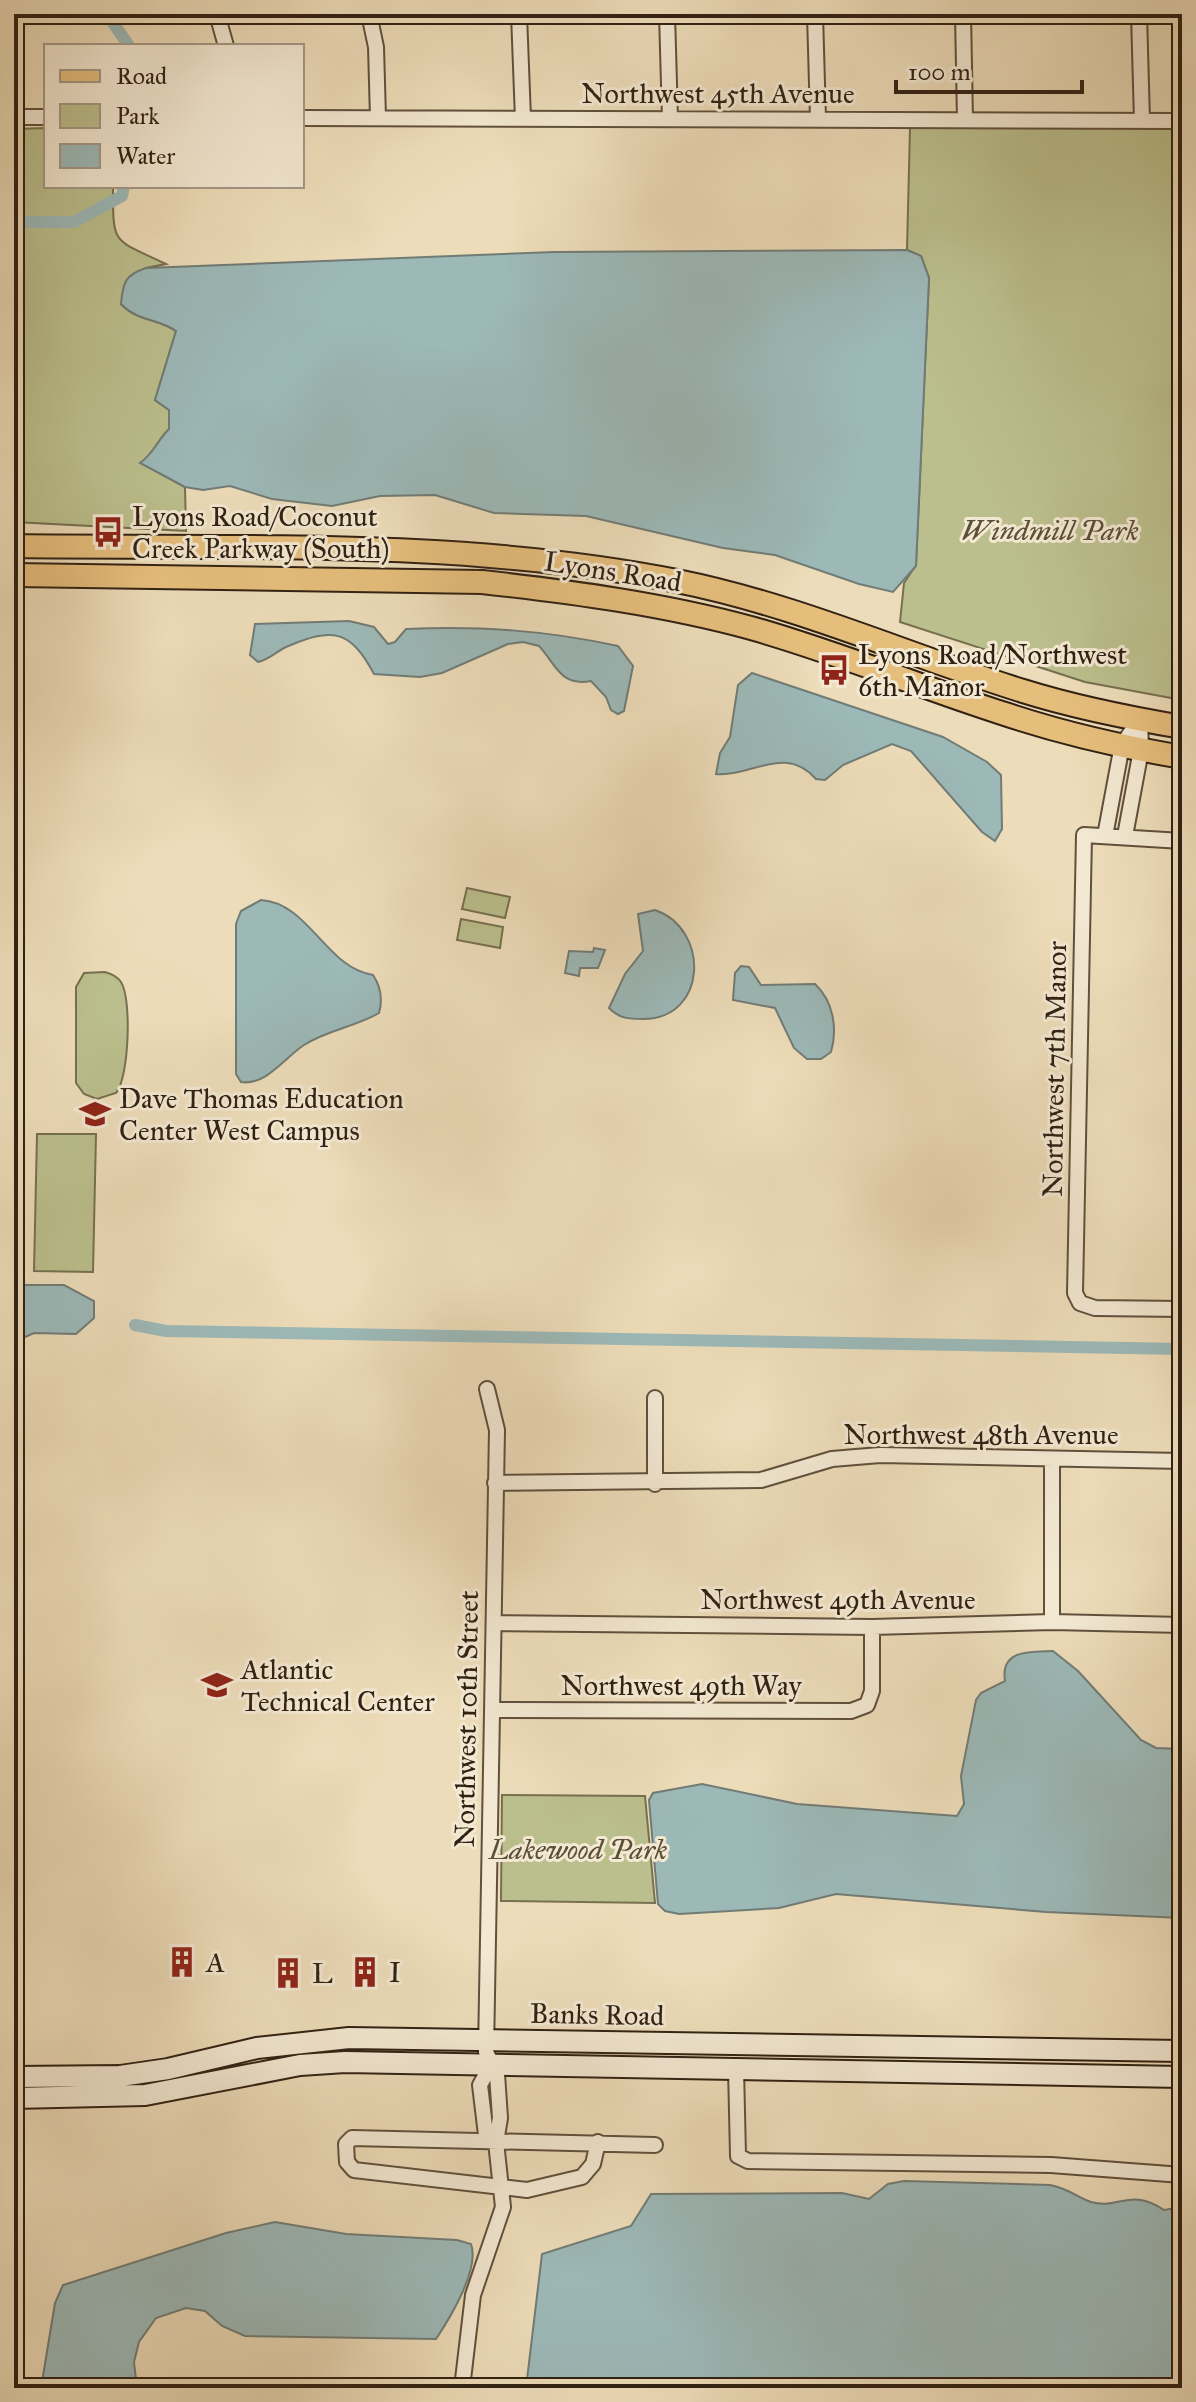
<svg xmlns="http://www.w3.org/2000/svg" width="1196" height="2402" font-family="'IM FELL Great Primer',serif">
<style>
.green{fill:#bbbf8d;stroke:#767050;stroke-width:2}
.water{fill:#9cb9b8;stroke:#717c76;stroke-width:2}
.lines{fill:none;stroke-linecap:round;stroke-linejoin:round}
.canal{stroke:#9cb9b8;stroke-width:12}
.street-casing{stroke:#60503c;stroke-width:18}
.secondary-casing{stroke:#312113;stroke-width:24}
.primary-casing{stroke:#312113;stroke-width:26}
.street{stroke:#f3e8d2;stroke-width:14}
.secondary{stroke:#f3e8d2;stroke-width:20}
.primary{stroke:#e6be7c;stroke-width:22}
.labels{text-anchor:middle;stroke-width:6;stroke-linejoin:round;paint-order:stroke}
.street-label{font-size:28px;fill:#312113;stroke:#f3e8d2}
.poi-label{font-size:28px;fill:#312113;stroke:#f3e8d2;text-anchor:start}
.park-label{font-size:28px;font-style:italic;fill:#5a5038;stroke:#f3e8d2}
</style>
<rect width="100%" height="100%" fill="#eddcb9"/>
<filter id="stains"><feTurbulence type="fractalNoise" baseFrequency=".0025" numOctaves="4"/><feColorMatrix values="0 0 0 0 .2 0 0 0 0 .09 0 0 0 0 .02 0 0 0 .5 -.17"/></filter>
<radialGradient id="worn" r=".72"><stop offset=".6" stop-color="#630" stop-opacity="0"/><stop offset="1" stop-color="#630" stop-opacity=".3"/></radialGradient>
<!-- green -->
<path class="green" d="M1182 126V700L1085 682 900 622 904 583 916 565 929 278 921 256 907 250 910 128Z
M46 128V186H113C113 247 112 238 166 264L146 268 121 304C138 322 157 318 176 331L155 400 169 410V429C157 441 154 453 141 463L185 487 186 531 14 522V129Z
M467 888 510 897 505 918 462 909Z
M461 919 503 927 500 948 457 940Z
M105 972C112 974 117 976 121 982 132 999 129 1078 116 1093L97 1099 84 1094 76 1083V987L84 973Z
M37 1134H96L93 1272 34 1271Z
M502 1795 645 1796 655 1903 501 1901Z"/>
<!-- water -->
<path class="water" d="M907 250 921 256 929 278 916 566 893 592 859 584 775 555 723 548 586 516 494 513 435 495 380 496 332 506 272 499 230 486 203 490 185 487 140 463C154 453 157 441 169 429V410L155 400 176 331C158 318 138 322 121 304 123 282 125 275 146 268L554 252Z
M349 621 374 627 388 644 395 642 406 629C481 626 544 630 618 646L633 666 624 711 618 714 611 710 606 697 591 681C560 687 556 664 539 646L523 642 508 644 442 673 420 677 374 674C350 629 332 627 286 647 276 652 268 660 258 662L250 655 255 624Z
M752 673 943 737 987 762 1001 775 1002 829 995 841 982 832 911 751 892 744 843 765 825 780 816 779C785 744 752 777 716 774L720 753 730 737 738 685Z
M261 900C309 903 326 968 373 975 381 987 383 999 379 1013 355 1027 327 1030 304 1045 284 1058 266 1086 241 1082L236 1074V924L241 911Z
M655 910C710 929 708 1019 643 1019 629 1019 620 1019 609 1008L625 974 643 951 638 914Z
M594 948 605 950 598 968H580L579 976 565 973 569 951 593 952Z
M741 966 749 967 761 985 815 984C833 1001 838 1028 831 1052L821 1059H807L794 1048 775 1008 733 1000 735 973Z
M14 1285H64L94 1301V1318L76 1334 34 1333 14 1342Z
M1053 1651 1078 1671 1141 1740 1156 1748 1182 1749V1918L1046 1912 836 1894 779 1908 679 1914 665 1911 658 1904 649 1800 653 1793 702 1784 797 1804 957 1816 964 1804 961 1776 976 1700 981 1693 1005 1681C1000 1649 1030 1652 1053 1651Z
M904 2181 1050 2185C1070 2189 1076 2197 1091 2202 1119 2210 1130 2187 1164 2210L1182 2207V2388H526L542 2254 631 2226 651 2194 842 2193 869 2199 888 2184Z
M275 2222 346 2234 457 2240 471 2244C480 2269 450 2318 436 2339L245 2336 222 2326 205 2311 186 2308 156 2318 139 2342 134 2362 137 2388H41L55 2303 63 2285 226 2233Z"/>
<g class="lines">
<!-- canal -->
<path class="canal" d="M107 14 129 46
M14 222H74L122 196 124 186
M135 1325 166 1331 1182 1349"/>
<defs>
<path id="street" d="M217 14 226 46
M369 14 376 47 378 118
M519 14 523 119
M667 14 670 119
M815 14 818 119
M963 14 965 120
M1139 14 1142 121
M14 117H46
M302 118 1182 121
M1105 836 1122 745 1140 719
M1125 836 1141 750 1140 719
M1182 841 1084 835 1075 1293 1080 1303 1095 1308 1182 1309
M495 1483 761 1480 832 1459 880 1455 1182 1461
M655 1484V1398
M1052 1622V1459
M494 1623 872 1627 1052 1622 1182 1625
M493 1710 851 1711 867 1705 872 1691V1627
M491 2065 480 2085 486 2135 496 2142
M736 2068 738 2156 748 2161 1051 2165 1182 2175
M598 2142 593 2164 582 2177 527 2190 354 2170 347 2162 346 2144 352 2138 655 2145
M462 2388 473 2295 503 2207 496 2142 500 2118 497 2074 486 2052 497 1430 487 1389"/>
<path id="secondary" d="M14 2077 120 2076 168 2069 257 2048 349 2038 1182 2051
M14 2098 145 2095 300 2065 345 2062 1182 2077"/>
<path id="primary" d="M14 546C234 549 460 538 677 581 797 605 907 655 1023 691 1074 707 1129 718 1182 727
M14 575 482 582C572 592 663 604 751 628 837 652 920 687 1005 714 1062 733 1123 747 1182 757"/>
</defs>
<!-- street casing -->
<use href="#street" class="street-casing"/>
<!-- secondary casing -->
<use href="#secondary" class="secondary-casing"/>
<!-- primary casing -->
<use href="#primary" class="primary-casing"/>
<!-- street -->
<use href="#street" class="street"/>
<!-- secondary -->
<use href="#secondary" class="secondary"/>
<!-- primary -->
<use href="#primary" class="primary"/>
</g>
<!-- icons -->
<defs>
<symbol id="bus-bare" viewBox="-9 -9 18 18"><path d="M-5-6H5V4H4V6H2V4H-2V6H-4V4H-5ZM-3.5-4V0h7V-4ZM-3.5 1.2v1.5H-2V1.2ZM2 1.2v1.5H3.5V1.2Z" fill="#8f2418" stroke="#f3e8d2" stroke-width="2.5" paint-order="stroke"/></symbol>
<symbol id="school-bare" viewBox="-9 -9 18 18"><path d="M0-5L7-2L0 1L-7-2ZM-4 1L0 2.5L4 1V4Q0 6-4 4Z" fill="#8f2418" stroke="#f3e8d2" stroke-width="2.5" paint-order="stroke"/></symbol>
<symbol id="building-bare" viewBox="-9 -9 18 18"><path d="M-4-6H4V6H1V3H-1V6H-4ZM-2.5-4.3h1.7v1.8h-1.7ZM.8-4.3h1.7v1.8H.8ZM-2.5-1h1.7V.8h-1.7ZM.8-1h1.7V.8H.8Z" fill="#8f2418" stroke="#f3e8d2" stroke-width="2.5" paint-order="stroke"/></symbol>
</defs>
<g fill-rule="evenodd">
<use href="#bus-bare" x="86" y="510" width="44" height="44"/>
<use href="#bus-bare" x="812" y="648" width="44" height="44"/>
<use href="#school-bare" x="73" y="1092" width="44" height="44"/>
<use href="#school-bare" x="195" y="1663" width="44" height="44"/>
<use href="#building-bare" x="160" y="1940" width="44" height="44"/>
<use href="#building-bare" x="343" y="1950" width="44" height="44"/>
<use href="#building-bare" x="266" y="1951" width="44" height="44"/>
</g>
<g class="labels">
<!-- street labels -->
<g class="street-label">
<text x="718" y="103">Northwest 45th Avenue</text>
<text transform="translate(613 571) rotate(9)" y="10">Lyons Road</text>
<text transform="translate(1054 1069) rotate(-89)" y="10">Northwest 7th Manor</text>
<text x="981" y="1444">Northwest 48th Avenue</text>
<text x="838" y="1609">Northwest 49th Avenue</text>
<text x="681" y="1695">Northwest 49th Way</text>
<text transform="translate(466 1719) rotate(-89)" y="10">Northwest 10th Street</text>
<text transform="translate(597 2014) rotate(1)" y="10">Banks Road</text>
</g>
<!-- poi labels -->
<g class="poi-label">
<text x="132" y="526">Lyons Road/Coconut<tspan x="132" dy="32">Creek Parkway (South)</tspan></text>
<text x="858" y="664">Lyons Road/Northwest<tspan x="858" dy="32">6th Manor</tspan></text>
<text x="119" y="1108">Dave Thomas Education<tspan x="119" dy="32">Center West Campus</tspan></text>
<text x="241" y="1679">Atlantic<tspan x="241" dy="32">Technical Center</tspan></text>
<text x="206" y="1972">A</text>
<text x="389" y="1982">I</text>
<text x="312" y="1983">L</text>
</g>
<!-- park labels -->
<g class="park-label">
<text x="1050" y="540">Windmill Park</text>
<text x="578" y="1859">Lakewood Park</text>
</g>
</g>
<!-- margin -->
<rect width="1196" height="2402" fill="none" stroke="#eddcb9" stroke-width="48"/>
<rect x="16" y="16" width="1164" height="2370" fill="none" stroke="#312113" stroke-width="4"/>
<rect x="24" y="24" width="1148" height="2354" fill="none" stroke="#312113" stroke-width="2"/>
<!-- legend -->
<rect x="44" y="44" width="260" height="144" fill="#f3e8d2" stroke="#a59886" stroke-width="2"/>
<rect x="60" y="70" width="40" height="12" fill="#e6be7c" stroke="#a59886" stroke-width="2"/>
<text x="116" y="84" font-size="24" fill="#312113">Road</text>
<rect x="60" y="104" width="40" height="24" fill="#bbbf8d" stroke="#a59886" stroke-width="2"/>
<text x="116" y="124" font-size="24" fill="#312113">Park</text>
<rect x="60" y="144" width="40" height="24" fill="#9cb9b8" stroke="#a59886" stroke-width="2"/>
<text x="116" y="164" font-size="24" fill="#312113">Water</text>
<!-- scale -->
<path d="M896 80v12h186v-12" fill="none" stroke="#312113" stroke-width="4"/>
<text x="908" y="80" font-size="24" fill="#312113" stroke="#f3e8d2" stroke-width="6" paint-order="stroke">100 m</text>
<rect width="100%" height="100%" filter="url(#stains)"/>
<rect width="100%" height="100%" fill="url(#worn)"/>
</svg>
